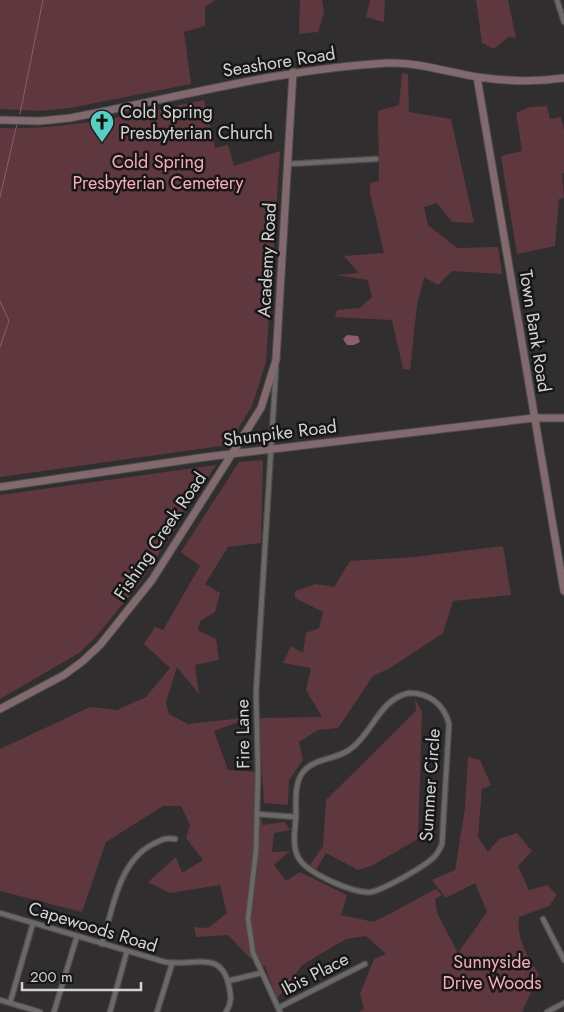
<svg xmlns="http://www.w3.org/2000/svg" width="564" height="1012" font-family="Jost,sans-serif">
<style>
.green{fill:#5f373f}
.water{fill:#8d5e67}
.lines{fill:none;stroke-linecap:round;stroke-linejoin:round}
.stream{stroke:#8d5e67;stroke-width:1}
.street-casing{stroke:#4d4b4c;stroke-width:7}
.secondary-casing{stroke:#4d4b4c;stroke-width:9}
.street{stroke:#6c6868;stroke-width:4.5}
.secondary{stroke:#82696e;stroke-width:7}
.labels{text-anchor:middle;stroke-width:5;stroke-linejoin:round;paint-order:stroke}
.street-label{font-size:18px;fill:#d4d2d3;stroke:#181717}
.poi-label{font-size:18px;fill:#d4d2d3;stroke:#181717;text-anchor:start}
.park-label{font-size:18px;fill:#f9abb9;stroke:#181717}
</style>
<rect width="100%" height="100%" fill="#312e2f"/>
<!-- green -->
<path class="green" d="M0 0H215L205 7V26L184 32 191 84 70 108 39 111 0 109Z
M300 0H322L324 12 318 32 299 34Z
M370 0H385L384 22 366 17Z
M476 0H508L516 38 508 37 494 49 482 43Z
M402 73 408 74 409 112 451 119 474 223 452 222 437 203 424 207 428 225 457 248 498 247 502 274 452 271 438 285 424 277 417 305 410 370 403 369 392 320 335 317 337 310 360 308 372 297 368 280 336 275 359 273 344 256 384 253 370 194V183L379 181 378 111 399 105Z
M204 100 215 148 228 145 234 166 280 151 266 362 252 406 228 445 0 477V128C71 130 135 114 204 100Z
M547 106 550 119 561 117 564 130V173L562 174 564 198 559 199 555 246 517 254 501 156 522 151 516 113 530 107Z
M261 460 263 461 261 543 228 547 205 584 220 593 215 612 200 621 198 630 216 639 219 660 195 665 199 694 177 667 166 702 169 714 188 724 252 717 214 731 228 770 255 772 262 825 285 822 290 830 274 833 272 852 290 851 274 865 286 881 300 872 347 895 341 915 374 922 436 889 442 895 435 899 437 913 458 953 487 912 475 883 446 898 432 880 455 870 465 808 468 757 480 760 491 785 482 789 478 837 488 852 499 839 517 833 532 851 518 866 529 890 547 885 557 895 549 906 519 917C516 939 528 957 539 975L522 1012H359L364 1009 360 994 374 959 386 954 366 936 346 939 302 965 277 999 265 966 249 957 228 935 196 937 194 927 208 928 227 913 220 885 170 893 148 882 176 857 182 873 203 860 186 838 190 825 181 806H163L106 842 82 912 0 891V749L90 707 117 710 146 697 170 668 144 644 155 627 163 630 200 566 181 552 239 462Z
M216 465 139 584 94 639 79 653 0 699V495Z
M503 546 511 595 453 601 443 633 390 668 373 676 338 728 318 730 299 742 303 760 289 780 288 805 264 803 259 718 322 717 306 690 311 668 283 663 291 646 303 653 306 633 319 628 323 612 295 598V591L316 584 334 587 350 561 414 557Z
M415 699 422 712 418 839 371 866 358 870 326 853 316 870 310 865 323 846 326 800 416 711Z"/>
<!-- water -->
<path class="water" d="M347 335 358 336 360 342 354 345H347L343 339Z"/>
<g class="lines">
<!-- stream -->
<path class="stream" d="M20 114 43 0
M0 197 17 124
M0 301 9 321 0 347"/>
<defs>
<path id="street" d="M557 0 564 22
M288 164 376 159
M276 368 256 693 258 771 256 851 248 919 253 953 280 1012
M409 693C429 693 444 704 449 724L442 844C440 849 438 853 434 857 424 867 385 889 371 892 354 894 306 873 298 857 292 845 295 830 296 816 296 802 294 784 303 772 315 757 339 760 353 747 374 730 380 699 409 693Z
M257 814 296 817
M0 913 165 962C192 967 221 948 229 986 231 996 232 1003 226 1012
M543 919 564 960
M102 944C113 909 118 862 153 844 161 840 166 837 175 839
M228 981 261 973
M0 1000 40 1012
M10 1003 33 923
M278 1008 365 964
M54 1012 77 936
M110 1012 127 951
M157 1012 172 964
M547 1012 564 1003"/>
<path id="secondary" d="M477 77 564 591
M0 120 40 121 70 118C176 98 279 69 387 63 417 62 448 72 477 77 505 81 536 82 564 78
M0 487 206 457 534 418H564
M0 709 64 675 83 661 100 645 152 580 261 408 276 360 293 72"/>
</defs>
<!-- street casing -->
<use href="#street" class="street-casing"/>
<!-- secondary casing -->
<use href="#secondary" class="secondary-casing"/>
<!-- street -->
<use href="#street" class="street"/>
<!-- secondary -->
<use href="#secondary" class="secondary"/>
</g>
<!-- icons -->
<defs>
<symbol id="church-pin" viewBox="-11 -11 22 30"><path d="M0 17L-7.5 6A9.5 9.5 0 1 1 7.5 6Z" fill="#56cec3" stroke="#181717"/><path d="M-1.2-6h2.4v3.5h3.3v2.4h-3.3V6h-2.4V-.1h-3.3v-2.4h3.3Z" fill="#111"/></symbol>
</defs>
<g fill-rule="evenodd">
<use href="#church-pin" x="88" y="108" width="28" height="38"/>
</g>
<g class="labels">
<!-- street labels -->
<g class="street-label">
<text transform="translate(279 62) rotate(-9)" y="6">Seashore Road</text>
<text transform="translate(267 260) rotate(-87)" y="6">Academy Road</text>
<text transform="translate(535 331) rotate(81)" y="6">Town Bank Road</text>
<text transform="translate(280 433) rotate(-7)" y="6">Shunpike Road</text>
<text transform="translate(160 536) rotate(-56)" y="6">Fishing Creek Road</text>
<text transform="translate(243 734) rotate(-91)" y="6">Fire Lane</text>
<text transform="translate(430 785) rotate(-86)" y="6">Summer Circle</text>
<text transform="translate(93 927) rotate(17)" y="6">Capewoods Road</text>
<text transform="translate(315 974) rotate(-27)" y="6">Ibis Place</text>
</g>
<!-- poi labels -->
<g class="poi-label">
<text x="120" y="118">Cold Spring<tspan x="120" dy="21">Presbyterian Church</tspan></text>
</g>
<!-- park labels -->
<g class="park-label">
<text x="158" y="168">Cold Spring<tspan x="158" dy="21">Presbyterian Cemetery</tspan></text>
<text x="492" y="968">Sunnyside<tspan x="492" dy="21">Drive Woods</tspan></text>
</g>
</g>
<!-- scale -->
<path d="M22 982v8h119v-8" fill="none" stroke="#d4d2d3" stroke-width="2.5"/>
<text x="30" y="982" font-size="15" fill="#d4d2d3" stroke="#181717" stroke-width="4" paint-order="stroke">200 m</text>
</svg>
